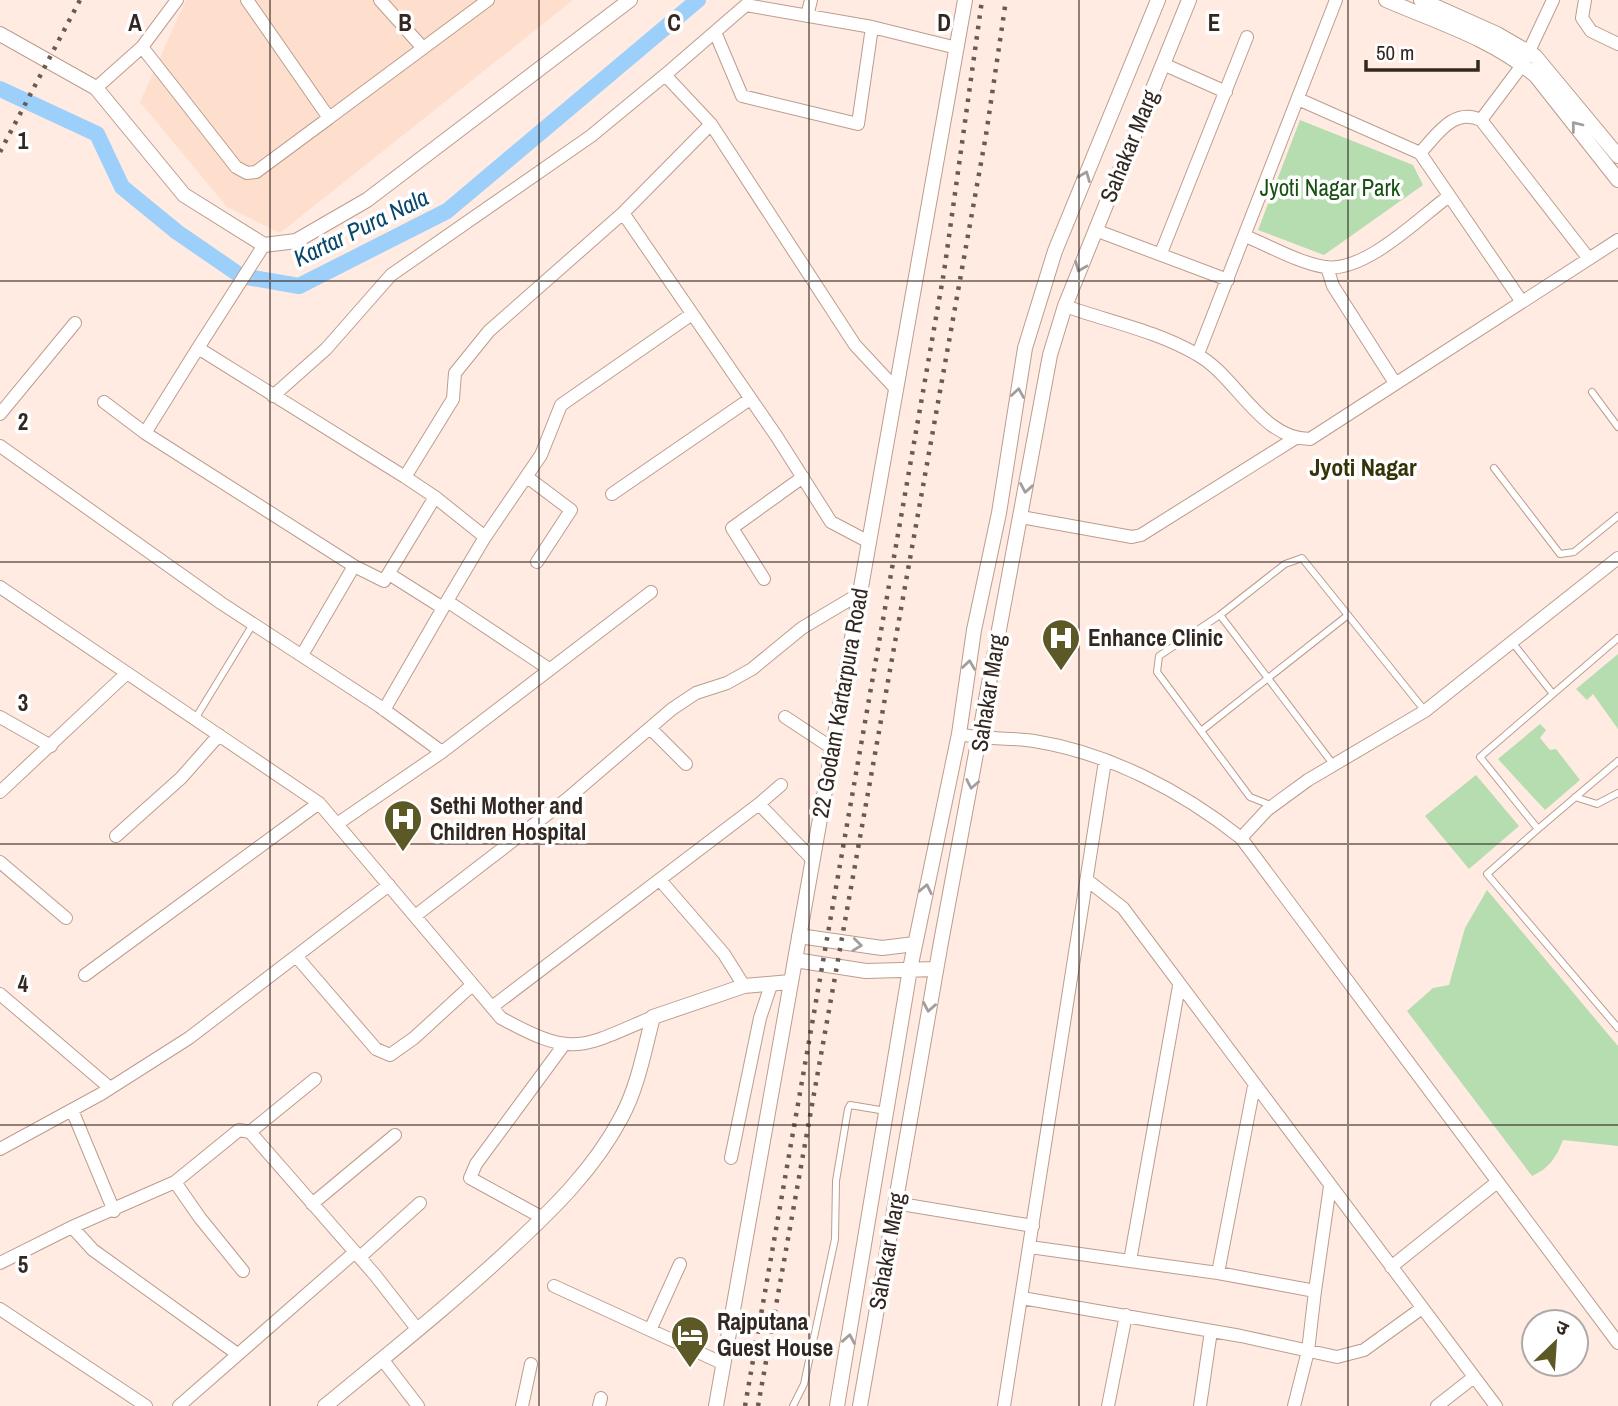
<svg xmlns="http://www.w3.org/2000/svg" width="1618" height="1406" font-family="'Archivo Narrow','Noto Sans Devanagari',sans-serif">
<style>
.built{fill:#fedecd}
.green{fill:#b6ddb0}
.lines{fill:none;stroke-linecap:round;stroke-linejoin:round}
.canal{stroke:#9ccff9;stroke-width:16}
.service-casing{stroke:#bc9d8e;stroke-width:8}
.minor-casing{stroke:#bc9d8e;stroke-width:14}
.tertiary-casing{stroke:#bc9d8e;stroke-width:16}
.service{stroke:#fff;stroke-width:6}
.minor{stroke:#fff;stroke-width:12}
.tertiary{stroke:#fff;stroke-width:14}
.rail{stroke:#695b54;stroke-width:4.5;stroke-dasharray:3.5 7;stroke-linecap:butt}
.oneway{stroke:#a39e9b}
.grid{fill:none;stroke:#332721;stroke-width:2;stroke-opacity:0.55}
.labels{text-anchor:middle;stroke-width:7;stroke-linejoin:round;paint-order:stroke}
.street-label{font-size:23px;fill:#332721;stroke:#fff}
.park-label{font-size:23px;fill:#185011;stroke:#fff}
.poi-label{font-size:23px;font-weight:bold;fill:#332721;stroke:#fff;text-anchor:start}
.water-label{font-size:24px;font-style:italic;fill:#07466d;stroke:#fff}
.neighbourhood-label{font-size:24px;font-weight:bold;fill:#363308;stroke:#fff}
.grid-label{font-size:23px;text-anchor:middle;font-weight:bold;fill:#332721;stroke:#fff;stroke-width:7;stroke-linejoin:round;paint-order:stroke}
</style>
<rect width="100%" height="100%" fill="#ffebe1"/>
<!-- built -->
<path class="built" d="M186 0H573L280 233 227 207 140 102Z"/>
<!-- green -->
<path class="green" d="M1300 120 1413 165 1423 185 1324 255 1258 230Z
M1618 654V729L1593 694 1587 700 1576 689Z
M1540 724 1546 730 1540 738 1550 750 1556 749 1580 780 1545 810 1498 759Z
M1476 775 1519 826 1469 869 1425 816Z
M1487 890 1618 1046V1146L1563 1140C1557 1156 1549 1169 1532 1176L1407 1011 1433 988 1449 985 1465 928Z"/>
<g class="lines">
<!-- canal -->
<path class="canal" d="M0 89 97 134 122 187 177 232 241 276 299 286 447 211 698 0"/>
<defs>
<path id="service" d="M1592 392 1618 427
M1494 468 1560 554 1574 552 1618 516
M1220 615 1333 764
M1512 642 1553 694 1480 757 1538 829 1487 874 1618 1028
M1553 694 1618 638
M195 719 253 624
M1201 731 1348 615
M1575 797 1597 804 1618 793
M1273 806 1250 797 1157 672 1159 656 1220 615 1285 564 1302 558 1425 711
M1538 829 1618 761
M793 1406 804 1384 835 1239 836 1181 848 1109 850 1105 886 1111"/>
<path id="minor" d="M247 0 329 118 488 0
M380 0 422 47
M1553 0 1523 64 1481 120 1589 259
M1585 0 1582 18 1591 31 1618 44
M807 16 811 0
M715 32 742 96 858 124 872 27
M142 47 236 167 247 173 256 172 329 118
M1163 64 1226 92
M96 88 142 47 177 0
M1298 99 1420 153 1522 302
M711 124 665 75 746 5 872 27 957 48
M1420 153C1436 136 1453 107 1481 120
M623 213 777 437 831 522 869 542
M1095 230 1228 280
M1245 236C1270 246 1299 263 1325 267 1365 273 1419 218 1449 196
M1161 253 1247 37
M1327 267 1333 286 1395 383
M1065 306C1107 321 1157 331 1196 354 1236 375 1260 439 1310 439L1618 240
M198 348 264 245
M1198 354 1336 0
M273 396 326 349 391 275 591 136 665 75
M104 402 145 433
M0 414 75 323
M0 446 221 603 379 706 442 752 337 824
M527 477 571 510 537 562
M612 494 750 399
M435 497 485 537 541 455 561 405 692 314
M1021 517 1132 537 1141 535 1294 439
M354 566 145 433 198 348 405 477
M389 574 443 608
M764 579 732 528 803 477
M0 587 319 803 501 1018C574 1058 580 1048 653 1017
M447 601 485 537
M302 655 354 566 384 581 435 497 405 477 453 399 455 373 489 331 623 213 711 124 855 345 896 389
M384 710 447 601 549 669
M0 717 51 746
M785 717 832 748
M650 728 686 764
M959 734C984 740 1009 737 1034 741 1109 753 1182 791 1241 838L1618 1343
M442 752 651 592
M0 792 127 673
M759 804 781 785
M116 836 181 778 219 735
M1241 838 1267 810 1308 780 1425 711 1618 558
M0 862 66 918
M660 880 724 954 744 986
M1087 880 1123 908 1496 1406
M415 916 567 799 672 709 696 693 727 683 752 669 802 628 859 594
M296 956 376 1049 390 1055 414 1038 472 985
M85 975 319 803
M1179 986 1130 1261 1218 1273 1254 1086
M0 994 110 1088
M492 1007 759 804 812 859
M72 1110 114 1211
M250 1132 315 1079
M0 1149 101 1094 189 1038 389 885
M731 1158 760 1018 771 985
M175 1182 200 1218 243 1271
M895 1203 1033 1226
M312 1204 395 1135
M543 1218 470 1178 476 1164 563 1046
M72 1227 93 1250 236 1353
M1030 1247 1130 1261
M360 1257 420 1203
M0 1263 72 1227 175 1182 239 1130 250 1132 375 1275 418 1330
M1391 1267 1496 1183
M1218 1273 1315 1291 1330 1186
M554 1286 724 1364
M1022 1298 1241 1336 1337 1357 1364 1350 1422 1308
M0 1309 146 1406
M651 1328 680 1264
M382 1359 418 1406
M179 1406 355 1252
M522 1406 531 1364
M599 1406 601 1398
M1004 1406 1105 761
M1108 1406 1126 1315
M1200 1406 1211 1331
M1294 1406 1308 1351 1315 1291
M1437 1406 1474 1377"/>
<path id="tertiary" d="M1386 0C1437 22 1493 39 1536 76L1618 180
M1421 0 1497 34 1535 56 1618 156
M0 34 96 88 184 195 264 245 296 241 367 200 630 0
M799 936 882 948 915 944
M795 960 866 971 936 969
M325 1406C388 1354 451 1304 511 1248 553 1209 594 1169 621 1118 638 1087 644 1051 653 1017L744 986 790 982
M716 1406 965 0
M837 1406 910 969 959 734 974 630 999 513 1025 348 1055 251 1158 0
M860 1406 941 942 1050 355 1065 306 1189 0"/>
</defs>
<!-- service casing -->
<use href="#service" class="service-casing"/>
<!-- minor casing -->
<use href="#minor" class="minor-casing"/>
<!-- tertiary casing -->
<use href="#tertiary" class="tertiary-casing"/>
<!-- service -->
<use href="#service" class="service"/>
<!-- minor -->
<use href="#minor" class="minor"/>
<!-- tertiary -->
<use href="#tertiary" class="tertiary"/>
<!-- rail -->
<path class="rail" d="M0 152 80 0
M745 1406 944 272 982 0
M758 1406 986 135 1006 0"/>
</g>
<!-- one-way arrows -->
<defs><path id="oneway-chevron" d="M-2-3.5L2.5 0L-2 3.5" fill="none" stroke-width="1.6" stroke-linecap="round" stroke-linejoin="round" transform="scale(1.75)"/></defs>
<g class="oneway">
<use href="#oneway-chevron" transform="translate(1576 126) rotate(-128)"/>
<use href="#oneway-chevron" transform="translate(1085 176) rotate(-68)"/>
<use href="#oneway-chevron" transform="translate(1080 267) rotate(112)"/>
<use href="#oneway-chevron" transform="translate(1018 393) rotate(-81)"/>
<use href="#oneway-chevron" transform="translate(1026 488) rotate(100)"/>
<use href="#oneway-chevron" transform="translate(969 665) rotate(-82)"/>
<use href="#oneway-chevron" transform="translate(972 784) rotate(101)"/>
<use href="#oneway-chevron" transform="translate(926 889) rotate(-78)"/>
<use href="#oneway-chevron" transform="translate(857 945) rotate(7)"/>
<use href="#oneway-chevron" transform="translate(929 1007) rotate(100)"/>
<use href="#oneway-chevron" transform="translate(849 1339) rotate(-80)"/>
</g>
<!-- grid -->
<path class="grid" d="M270 0V1406M539 0V1406M809 0V1406M1079 0V1406M1348 0V1406M0 281H1618M0 562H1618M0 844H1618M0 1125H1618"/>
<!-- icons -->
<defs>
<symbol id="hospital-pin" viewBox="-11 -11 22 30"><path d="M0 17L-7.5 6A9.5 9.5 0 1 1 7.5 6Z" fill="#5c5926" stroke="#fff"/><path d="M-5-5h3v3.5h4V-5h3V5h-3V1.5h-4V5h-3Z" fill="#fff"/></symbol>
<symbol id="hotel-pin" viewBox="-11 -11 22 30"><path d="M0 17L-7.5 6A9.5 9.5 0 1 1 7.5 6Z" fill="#5c5926" stroke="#fff"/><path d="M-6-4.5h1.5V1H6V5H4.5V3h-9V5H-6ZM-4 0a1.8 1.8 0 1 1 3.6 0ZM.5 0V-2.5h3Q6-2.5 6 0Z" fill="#fff"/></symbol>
</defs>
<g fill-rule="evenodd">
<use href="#hospital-pin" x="1039" y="616" width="44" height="60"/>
<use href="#hospital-pin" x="381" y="797" width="44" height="60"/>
<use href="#hotel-pin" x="668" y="1313" width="44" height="60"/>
</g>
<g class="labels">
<!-- street labels -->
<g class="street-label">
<text transform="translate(1129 146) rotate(-68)" y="8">Sahakar Marg</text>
<text transform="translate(988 693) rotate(-81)" y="8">Sahakar Marg</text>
<text transform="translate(840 703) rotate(-80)" y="8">22 Godam Kartarpura Road</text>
<text transform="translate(887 1251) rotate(-80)" y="8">Sahakar Marg</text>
</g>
<!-- park labels -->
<g class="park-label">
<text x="1330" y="196">Jyoti Nagar Park</text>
</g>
<!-- poi labels -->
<g class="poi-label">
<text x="1088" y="646">Enhance Clinic</text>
<text x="430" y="814">Sethi Mother and<tspan x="430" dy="26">Children Hospital</tspan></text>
<text x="717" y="1330">Rajputana<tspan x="717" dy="26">Guest House</tspan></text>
</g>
<!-- water labels -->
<g class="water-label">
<text transform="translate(361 228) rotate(-26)" y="8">Kartar Pura Nala</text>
</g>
<!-- neighbourhood labels -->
<g class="neighbourhood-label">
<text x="1363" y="476">Jyoti Nagar</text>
</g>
</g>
<g class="grid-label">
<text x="135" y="31">A</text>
<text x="405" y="31">B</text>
<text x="674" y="31">C</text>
<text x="944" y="31">D</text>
<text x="1214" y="31">E</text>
<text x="23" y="149">1</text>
<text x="23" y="430">2</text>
<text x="23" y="711">3</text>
<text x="23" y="992">4</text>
<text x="23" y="1273">5</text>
</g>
<!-- north arrow -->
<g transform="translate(1555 1343) rotate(25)"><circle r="33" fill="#ffffff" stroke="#ada9a6" stroke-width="2"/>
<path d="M0-5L12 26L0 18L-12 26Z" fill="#5c5926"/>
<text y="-10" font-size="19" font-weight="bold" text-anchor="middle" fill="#332721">उ</text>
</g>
<!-- scale -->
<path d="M1366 60v10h112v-10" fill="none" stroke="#332721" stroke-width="3.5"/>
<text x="1376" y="60" font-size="21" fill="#332721" stroke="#ffffff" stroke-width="5" paint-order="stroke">50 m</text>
</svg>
